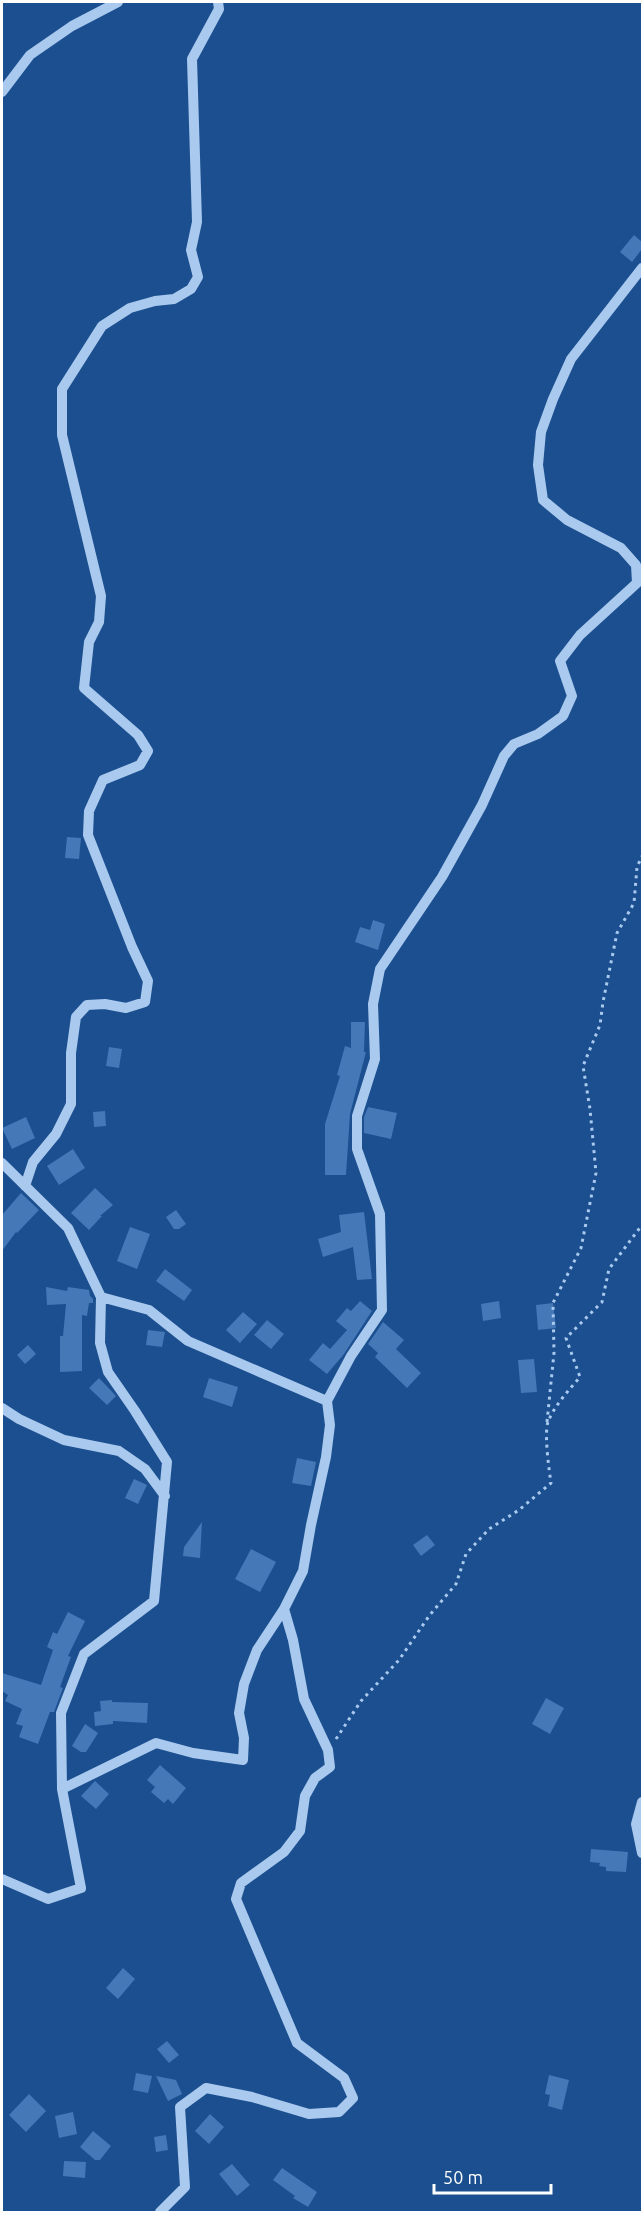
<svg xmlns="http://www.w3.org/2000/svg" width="644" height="2214" font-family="Ubuntu,sans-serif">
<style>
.building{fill:#4478b7}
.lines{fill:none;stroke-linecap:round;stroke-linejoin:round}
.path{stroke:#a9c9ee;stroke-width:3;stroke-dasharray:3 4.5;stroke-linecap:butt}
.minor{stroke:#a9c9ee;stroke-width:10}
</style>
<rect width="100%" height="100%" fill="#1b4f8f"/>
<!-- building -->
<path class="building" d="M634 235 642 242V249L632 262 620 252Z
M67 837 81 838 79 859 65 858Z
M373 920 385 924 378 950 355 942 360 927 370 930Z
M351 1022H365L364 1052H366L350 1114 346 1175H325V1124L340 1076 337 1075 345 1046 351 1048Z
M109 1047 122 1049 119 1068 106 1066Z
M368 1107 397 1113 391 1139 364 1133V1117Z
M105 1111 106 1126 94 1127 93 1112Z
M26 1117 35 1138 12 1149 2 1128Z
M73 1149 85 1168 59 1185 47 1166Z
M95 1188 113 1205 100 1216H102L89 1230 71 1213Z
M21 1193 39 1210 17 1233 16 1232 2 1251V1215Z
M176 1210 186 1224 179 1229H174L166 1217Z
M364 1212 372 1279 357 1280 353 1247 323 1257 318 1239 341 1232 339 1215Z
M130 1227 150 1234 137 1269 117 1261Z
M165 1269 192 1290 184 1301 156 1281Z
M46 1287 67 1291 68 1287 89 1290 90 1296 93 1299V1303H89L87 1316 82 1315V1371L60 1372V1336H63L66 1304 47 1305Z
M360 1301 372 1311 344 1354 327 1374 309 1360 323 1343 330 1349 347 1330 336 1321 347 1308 351 1311Z
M499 1301 501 1318 483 1321 481 1304Z
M553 1303 556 1328 538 1330 536 1305Z
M243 1312 257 1324 240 1343 226 1330Z
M267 1320 284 1334 271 1349 254 1335Z
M383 1322 404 1340 396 1349 421 1373 407 1388 375 1357 378 1353 368 1344Z
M148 1330 165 1332 162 1347 146 1345Z
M28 1345 36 1354 25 1364 17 1355Z
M534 1359 537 1392 521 1393 518 1360Z
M99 1378 116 1396 107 1405 89 1388Z
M209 1378 238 1387 232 1407 203 1397Z
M297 1458 316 1462 311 1486 292 1483Z
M134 1479 147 1485 138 1504 125 1498Z
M202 1522 200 1558 183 1556 184 1547Z
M427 1535 435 1545 421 1556 413 1545Z
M251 1549 276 1562 260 1592 235 1579Z
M68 1612 85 1621 68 1656 71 1657 60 1687 63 1688 54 1712H50L38 1744 19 1737 23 1726 16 1724 22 1709 5 1701 8 1695 2 1691V1673L41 1685 53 1650 47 1647 53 1632 57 1634Z
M546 1698 564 1708 550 1734 532 1724Z
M112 1700V1702L148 1703 147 1723 113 1721V1724L95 1726 94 1712 101 1711 100 1701Z
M85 1724 98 1733 86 1752H81L72 1746Z
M160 1765 186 1788 173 1804 168 1799 164 1803 151 1792 155 1787 147 1780Z
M95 1781 109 1794 96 1809 81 1796Z
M591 1849 628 1852 626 1872 606 1871V1867L599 1866 600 1863 590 1862Z
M123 1968 135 1979 118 1999 106 1988Z
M167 2041 179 2055 169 2063 157 2049Z
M136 2073 152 2076 148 2093 133 2090Z
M549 2075 569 2080 562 2110 548 2106 550 2095 545 2094Z
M156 2076 176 2080 182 2094 168 2101Z
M29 2094 46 2111 26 2132 9 2115Z
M73 2112 77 2134 59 2138 55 2116Z
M210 2114 224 2127 209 2144 195 2131Z
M93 2131 111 2146 100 2160H95L80 2147Z
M166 2135 168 2150 156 2152 154 2137Z
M64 2161 86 2162 85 2178 63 2176Z
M232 2164 250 2185 237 2196 219 2174Z
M282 2168 317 2192 308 2207 293 2198 295 2196 273 2180Z"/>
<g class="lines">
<!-- path -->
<path class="path" d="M547 1422 554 1353 553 1303 581 1248 596 1173 590 1109 583 1066 600 1025 603 1002 617 933 634 903 637 867 642 856
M336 1739 361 1701 399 1660 429 1616 456 1584 466 1554 489 1529 519 1510 551 1483C549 1470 544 1433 548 1422 554 1406 569 1390 580 1377L566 1338 602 1302 609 1269 642 1225"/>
<!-- minor -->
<path class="minor" d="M2 92 30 55 72 26 118 2
M2 1163 68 1228 101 1297 100 1343 108 1372 135 1411 167 1462 154 1601 84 1654 61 1713 62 1789 81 1888 48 1899 2 1879
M25 1186 33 1162 56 1134 71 1104V1053L76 1017 87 1005 105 1004 126 1008 145 1002 148 981 132 947 88 835 89 811 103 780 140 765 148 751 138 735 84 688 89 642 99 622 101 596 62 435V389L102 326 130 308 155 301 174 299 191 289 198 277 191 250 197 222 192 59 219 9 218 2
M101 1297 149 1310 188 1341 327 1401
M2 1408 19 1419 64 1440 119 1451 145 1469 165 1496
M62 1789 156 1743 193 1753 243 1760 244 1738 239 1713 244 1684 257 1650 284 1609 303 1571 311 1525 326 1457 330 1425 327 1401 351 1356 382 1310 380 1214 357 1149V1116L375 1059 373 1004 380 969 442 877 482 805 504 756 514 744 538 734 563 716 572 696 560 661 580 635 637 583 636 565 621 548 567 520 543 500 538 465 541 432 553 399 571 359 642 268
M642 1802 636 1824 642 1853
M160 2212 185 2187 180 2107 206 2088 252 2097 309 2114 339 2112 353 2098 344 2078 297 2043 236 1899 241 1883 284 1852 300 1831 305 1796 315 1778 330 1767 328 1750 304 1699 293 1640 284 1609"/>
</g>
<!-- border -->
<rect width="644" height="2214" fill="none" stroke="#ffffff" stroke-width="6"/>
<!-- scale -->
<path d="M434 2184v9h117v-9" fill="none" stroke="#ffffff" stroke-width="3"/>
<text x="443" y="2184" font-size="18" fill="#ffffff" stroke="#1b4f8f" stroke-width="4.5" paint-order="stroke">50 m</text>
</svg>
